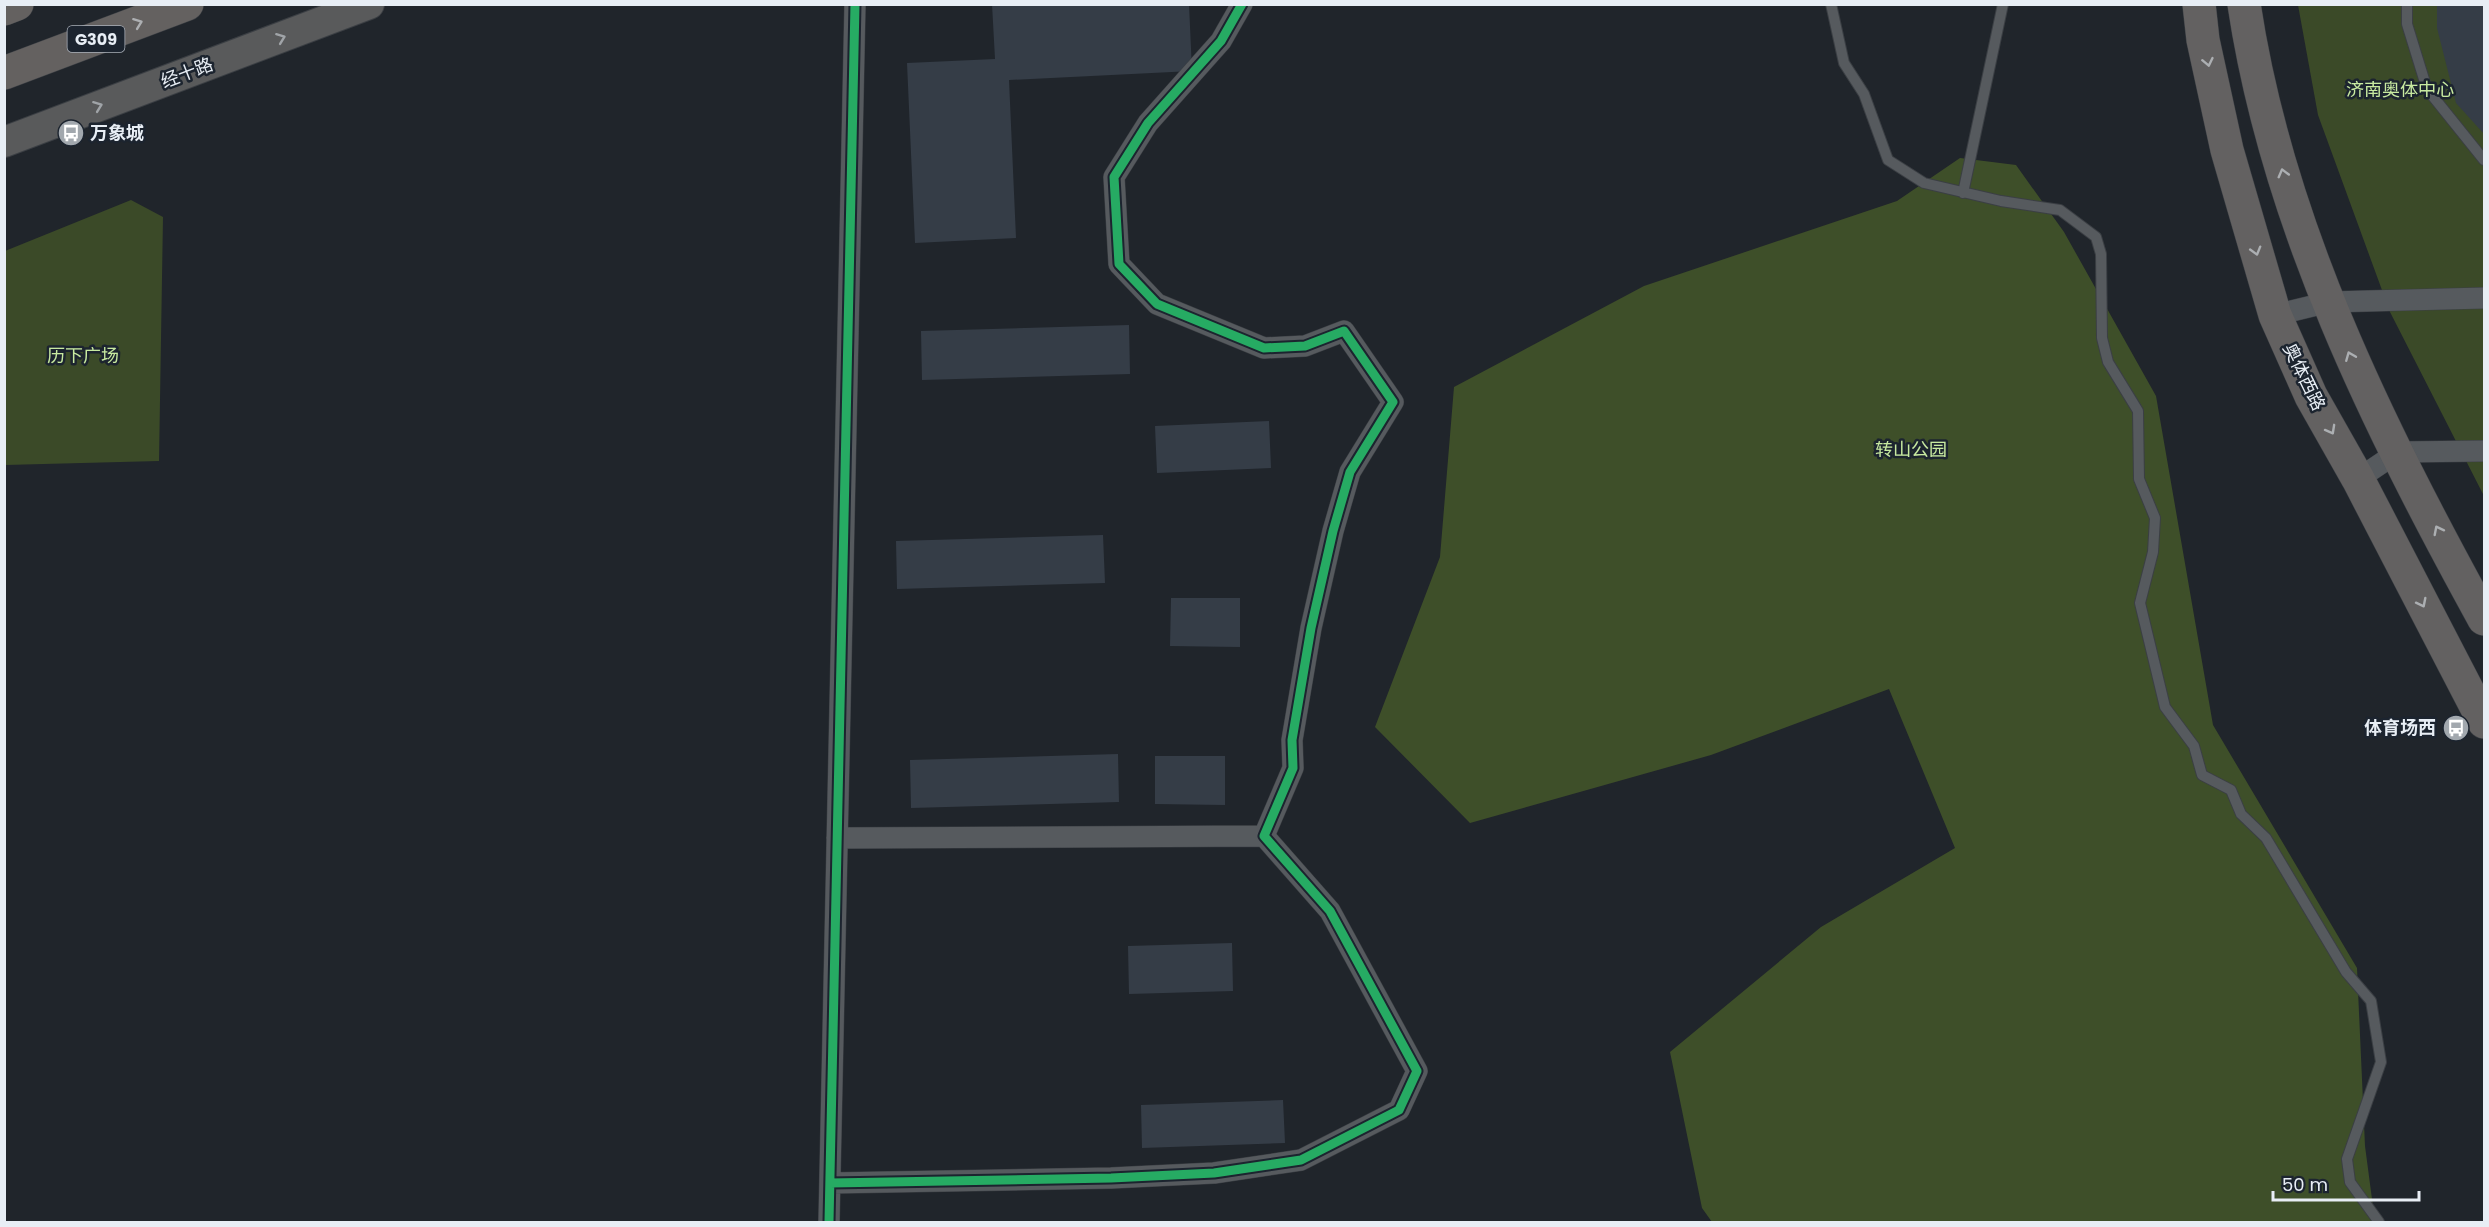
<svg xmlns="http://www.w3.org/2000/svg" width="2489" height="1227" font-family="Poppins,'Noto Sans SC',sans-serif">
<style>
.green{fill:#3b4a28}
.forest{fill:#3e4f29}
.building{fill:#353d47}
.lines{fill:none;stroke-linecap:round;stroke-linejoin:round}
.service-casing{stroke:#3b3f44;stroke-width:12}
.minor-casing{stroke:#3b3f44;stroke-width:22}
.secondary-casing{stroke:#3b3f44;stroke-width:32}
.primary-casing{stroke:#3b3f44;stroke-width:34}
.trunk-casing{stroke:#3b3f44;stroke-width:34}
.service{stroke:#565a5e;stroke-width:10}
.minor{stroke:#565a5e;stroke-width:21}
.secondary{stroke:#595a5b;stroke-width:30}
.primary{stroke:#636161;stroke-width:33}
.trunk{stroke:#646160;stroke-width:33}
.cycleway-casing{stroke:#1c242f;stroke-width:13}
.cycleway{stroke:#26ab63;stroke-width:9}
.oneway{stroke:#adafb2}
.oneway2{stroke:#a0a4a8}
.oneway3{stroke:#acafb2}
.labels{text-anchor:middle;stroke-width:5;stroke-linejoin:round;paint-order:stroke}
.shield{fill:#1c242f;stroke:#abb1ba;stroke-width:1.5}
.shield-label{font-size:16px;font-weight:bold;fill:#e8eef5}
.street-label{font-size:18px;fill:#e8eef5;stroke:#1c242f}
.park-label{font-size:18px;fill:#c8eaa0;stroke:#1c242f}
.poi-label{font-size:18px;font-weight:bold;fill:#e8eef5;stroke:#1c242f;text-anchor:start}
</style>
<rect width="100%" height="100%" fill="#20252b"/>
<!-- green -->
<path class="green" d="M2298 5H2484V496L2390 312 2318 115Z
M131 200 163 217 159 461 5 465V251Z"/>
<!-- forest -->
<path class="forest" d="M1960 158 2016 165 2064 232 2156 396 2213 725 2357 968 2365 1146 2375 1222H1712L1702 1208 1670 1052 1821 927 1955 848 1889 689 1711 755 1470 823 1375 727 1440 557 1454 387 1644 286 1897 201Z"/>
<!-- building -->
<path class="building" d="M992 4H1189L1192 71 1009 80 1016 238 915 243 907 63 995 59Z
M2437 4H2484V134L2456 103 2437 28Z
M1129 325 1130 374 922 380 921 331Z
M1269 421 1271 468 1157 473 1155 426Z
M1103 535 1105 583 897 589 896 541Z
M1171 598H1240V647L1170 646Z
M1118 754 1119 802 911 808 910 760Z
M1155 756H1225V805L1155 804Z
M1232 943 1233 991 1129 994 1128 946Z
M1283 1100 1285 1143 1142 1148 1141 1105Z"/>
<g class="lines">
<defs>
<path id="service" d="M1831 4 1844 63 1864 94 1888 160 1924 183 2001 201 2060 210 2096 237 2101 254 2102 338 2108 362 2138 411 2139 479 2155 518 2153 552 2140 603 2165 707 2194 746 2202 775 2231 790 2241 814 2266 838 2346 972 2371 1001 2381 1062 2347 1159 2350 1182 2379 1222
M2407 4V24L2427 89 2484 160
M1963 193 2003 4"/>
<path id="minor" d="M2275 315 2329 302 2484 298
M2358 479 2398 452 2484 451
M837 838 1264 836
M830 1183 1111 1178 1214 1173 1301 1160 1399 1110 1417 1071 1330 911 1264 836 1293 768 1292 740 1311 628 1333 531 1350 472 1393 402 1344 331 1305 346 1264 348 1157 304 1119 264 1114 177 1148 123 1221 41 1242 4
M829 1222 855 4"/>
<path id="secondary" d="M4 142 369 4"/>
<path id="primary" d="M2199 4 2203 40 2227 150 2275 315 2311 396 2358 479 2484 722
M2244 4C2277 224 2378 426 2484 619"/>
<path id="trunk" d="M4 9 17 4
M4 73 187 4"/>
</defs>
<!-- service casing -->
<use href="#service" class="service-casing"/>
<!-- minor casing -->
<use href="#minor" class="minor-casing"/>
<!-- secondary casing -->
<use href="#secondary" class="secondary-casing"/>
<!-- primary casing -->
<use href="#primary" class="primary-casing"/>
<!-- trunk casing -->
<use href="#trunk" class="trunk-casing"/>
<!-- service -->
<use href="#service" class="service"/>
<!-- minor -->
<use href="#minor" class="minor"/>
<!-- secondary -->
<use href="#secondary" class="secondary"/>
<!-- primary -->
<use href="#primary" class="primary"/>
<!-- trunk -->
<use href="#trunk" class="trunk"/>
<defs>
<path id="cycleway" d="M830 1183 1111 1178 1214 1173 1301 1160 1399 1110 1417 1071 1330 911 1264 836 1293 768 1292 740 1311 628 1333 531 1350 472 1393 402 1344 331 1305 346 1264 348 1157 304 1119 264 1114 177 1148 123 1221 41 1242 4
M829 1222 855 4"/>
</defs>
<!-- cycleway casing -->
<use href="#cycleway" class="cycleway-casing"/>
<!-- cycleway -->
<use href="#cycleway" class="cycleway"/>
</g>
<!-- one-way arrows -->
<defs><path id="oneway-chevron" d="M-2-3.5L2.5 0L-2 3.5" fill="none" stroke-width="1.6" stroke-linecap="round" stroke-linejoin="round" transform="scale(1.5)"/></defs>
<use class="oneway" href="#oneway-chevron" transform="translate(138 23) rotate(-21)"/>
<g class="oneway2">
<use href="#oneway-chevron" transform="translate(281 38) rotate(-21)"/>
<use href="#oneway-chevron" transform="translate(98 106) rotate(-21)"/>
</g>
<g class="oneway3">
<use href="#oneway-chevron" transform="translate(2208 62) rotate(78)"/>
<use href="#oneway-chevron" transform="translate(2283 173) rotate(-105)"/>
<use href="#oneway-chevron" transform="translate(2256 251) rotate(74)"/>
<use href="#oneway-chevron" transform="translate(2350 356) rotate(-112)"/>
<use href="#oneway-chevron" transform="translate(2331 430) rotate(61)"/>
<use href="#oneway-chevron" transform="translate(2438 530) rotate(-117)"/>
<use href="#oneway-chevron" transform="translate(2422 603) rotate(63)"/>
</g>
<!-- icons -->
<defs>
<symbol id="bus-disc" viewBox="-11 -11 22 22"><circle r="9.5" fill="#a2a8ae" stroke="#1c242f"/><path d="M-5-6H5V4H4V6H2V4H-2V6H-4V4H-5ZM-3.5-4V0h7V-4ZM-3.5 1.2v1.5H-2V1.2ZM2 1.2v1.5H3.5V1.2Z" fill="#fff"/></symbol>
</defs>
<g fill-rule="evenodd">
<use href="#bus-disc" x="56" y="118" width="30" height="30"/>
<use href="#bus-disc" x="2441" y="713" width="30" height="30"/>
</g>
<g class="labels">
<!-- shield labels -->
<rect class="shield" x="67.5" y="26" width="57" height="26" rx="4.5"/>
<g class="shield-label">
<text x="96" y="45">G309</text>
</g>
<!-- street labels -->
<g class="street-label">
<text transform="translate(187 73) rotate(-21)" y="6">经十路</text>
<text transform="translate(2304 377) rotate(64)" y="6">奥体西路</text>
</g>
<!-- park labels -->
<g class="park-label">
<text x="2400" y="96">济南奥体中心</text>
<text x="83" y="362">历下广场</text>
<text x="1911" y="456">转山公园</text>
</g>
<!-- poi labels -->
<g class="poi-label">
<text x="90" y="139">万象城</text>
<text x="2436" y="734" text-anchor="end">体育场西</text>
</g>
</g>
<!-- border -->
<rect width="2489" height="1227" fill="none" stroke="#e8eef5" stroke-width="12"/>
<!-- scale -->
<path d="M2273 1191v9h146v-9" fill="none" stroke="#e8eef5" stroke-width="3"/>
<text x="2282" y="1191" font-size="18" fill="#e8eef5" stroke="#1c242f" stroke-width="4.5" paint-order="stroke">50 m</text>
</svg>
